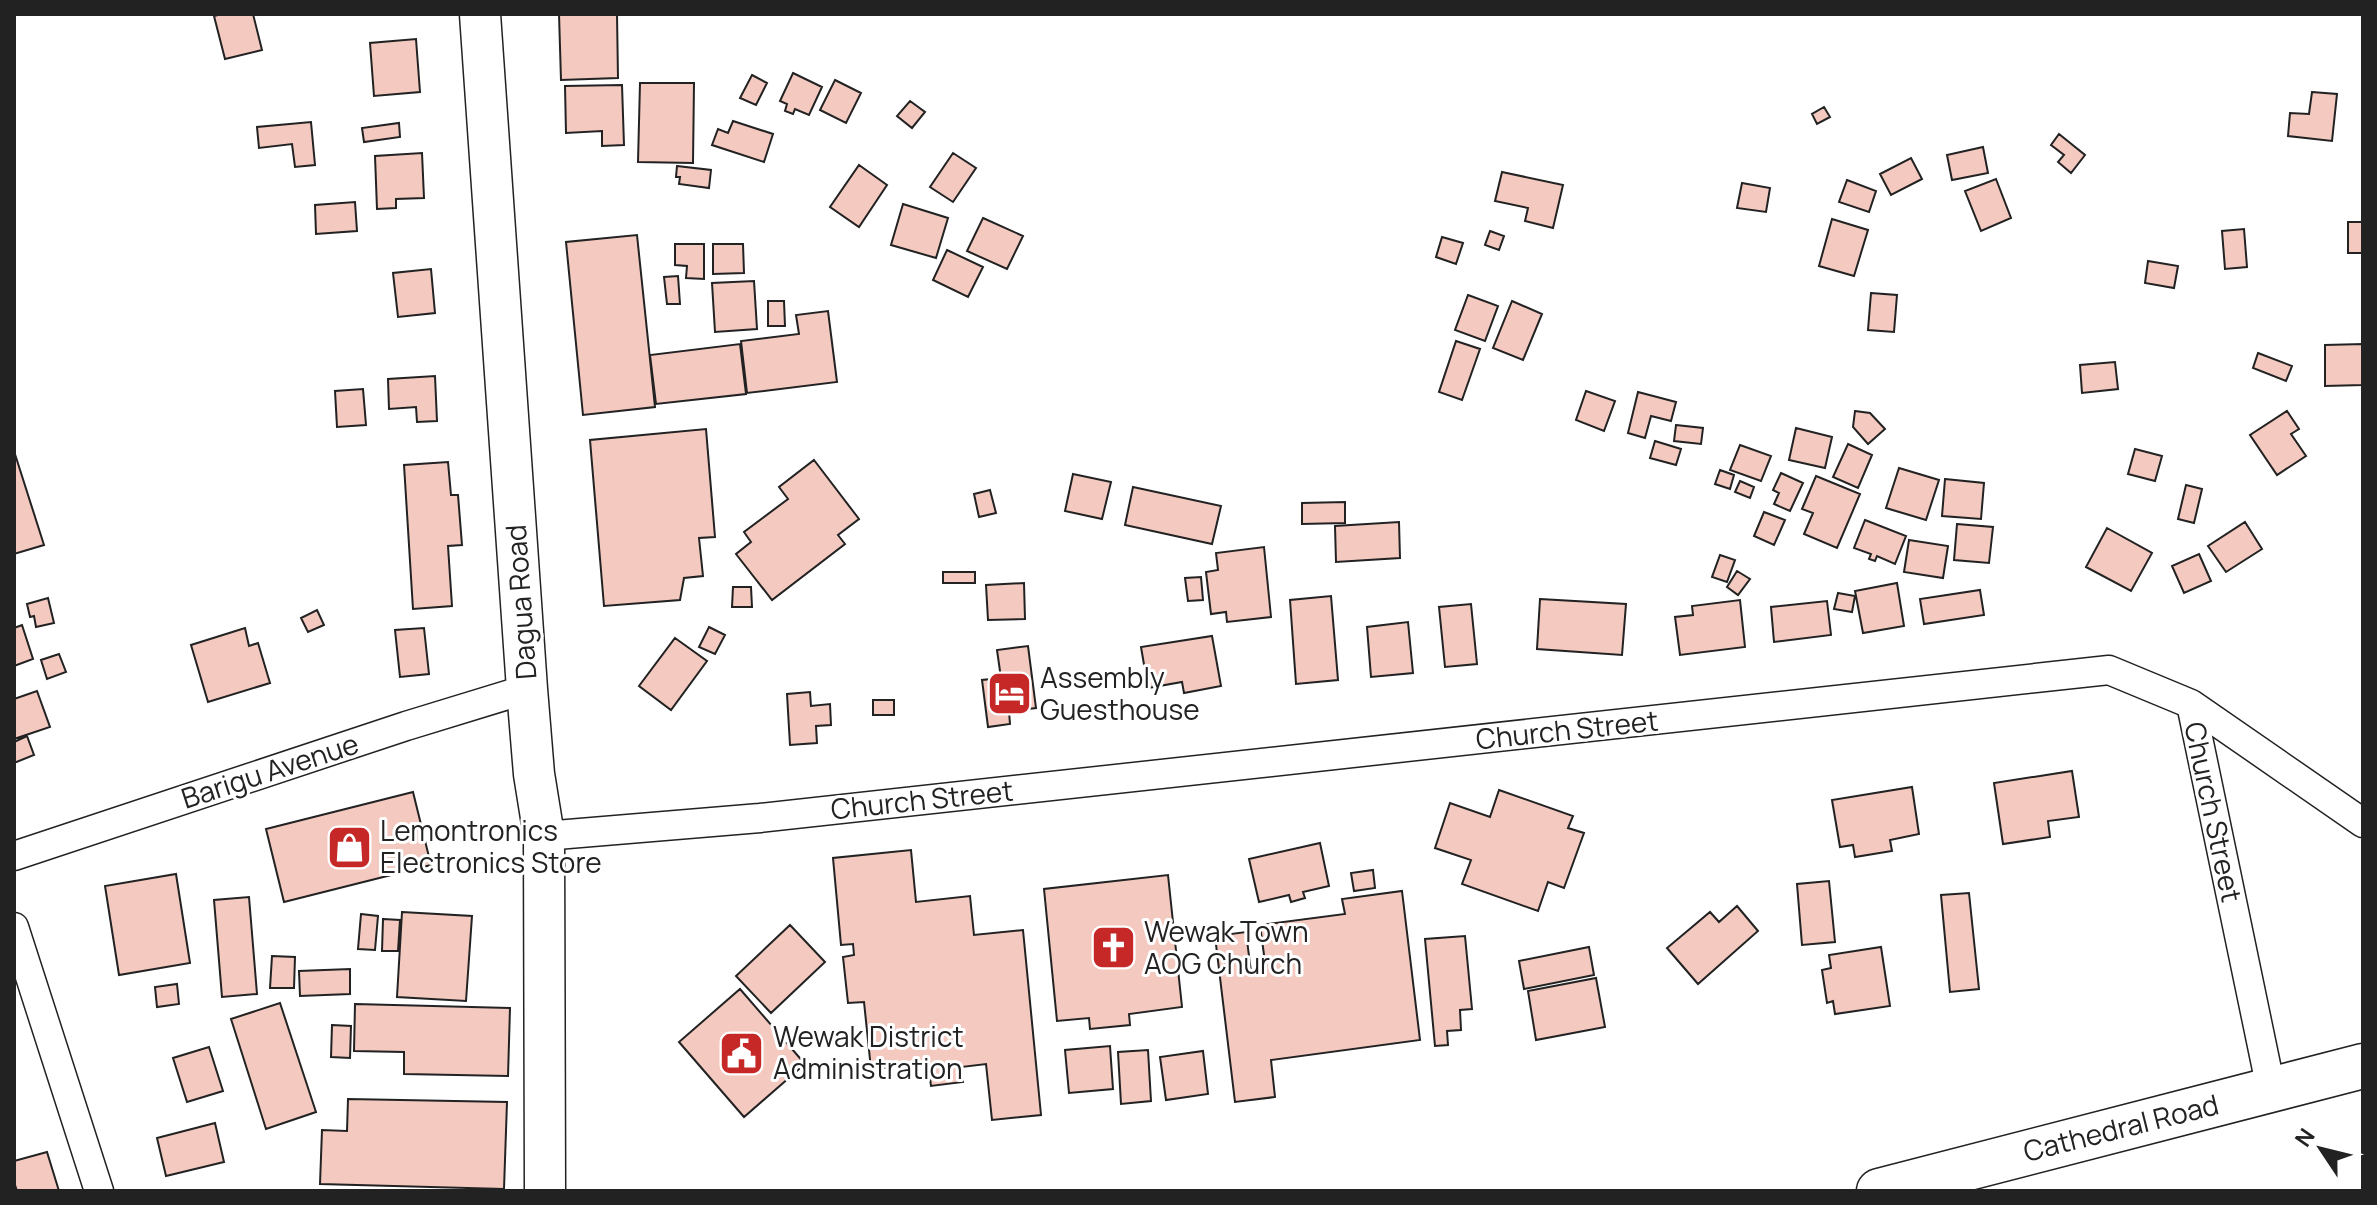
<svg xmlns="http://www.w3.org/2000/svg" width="2377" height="1205" font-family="Manrope,sans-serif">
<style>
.building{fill:#f3c9c0;stroke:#222;stroke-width:2}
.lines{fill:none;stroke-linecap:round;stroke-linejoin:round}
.street-casing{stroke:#222;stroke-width:31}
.secondary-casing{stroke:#222;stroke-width:43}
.primary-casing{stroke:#222;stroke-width:47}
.street{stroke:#fff;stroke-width:28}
.secondary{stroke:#fff;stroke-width:40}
.primary{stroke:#fff;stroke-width:44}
.labels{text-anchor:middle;stroke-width:6;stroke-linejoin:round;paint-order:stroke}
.street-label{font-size:28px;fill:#222;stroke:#fff}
.poi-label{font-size:28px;fill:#222;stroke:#fff;text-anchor:start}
</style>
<rect width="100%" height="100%" fill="#fff"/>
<!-- building -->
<path class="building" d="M222 14H253L262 50 225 59 214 16Z
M559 14H617L618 78 561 80Z
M416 39 420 92 374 96 370 43Z
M793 73 822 87 809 115 795 109 793 114 785 111 787 104 780 101Z
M752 75 767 83 756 105 740 98Z
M835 80 861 93 846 123 820 110Z
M640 83H694L693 163 638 162Z
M622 85 624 145 602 146V131L566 133 565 86Z
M2312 92 2337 94 2332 141 2288 136 2290 113 2309 114Z
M910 101 925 112 912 128 897 116Z
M1824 107 1830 117 1817 124 1812 114Z
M733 121 773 134 764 162 712 145 718 129 728 133Z
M311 122 315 165 295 167 292 144 259 148 257 127Z
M399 123 400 137 364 142 362 128Z
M2059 134 2085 155 2071 173 2058 162 2064 155 2051 145Z
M1983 147 1988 173 1952 180 1947 155Z
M422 153 424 198 396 199V208L377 209 375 156Z
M953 153 976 168 953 202 930 187Z
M1911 158 1922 179 1891 195 1880 174Z
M859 165 887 185 859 227 830 207Z
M677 166 711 170 709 188 679 184 680 177H676Z
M1502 172 1563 185 1553 228 1525 221 1528 208 1495 201Z
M1996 179 2011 218 1981 231 1965 191Z
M1847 180 1876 191 1869 212 1839 202Z
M1742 183 1770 188 1766 212 1737 208Z
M355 202 357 231 316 234 315 205Z
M903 204 948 218 936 258 891 245Z
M983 218 1023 236 1007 269 967 251Z
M1832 219 1868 230 1854 276 1819 266Z
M2348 222H2363V253H2348Z
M2244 229 2247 267 2225 269 2222 231Z
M1490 231 1504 236 1499 250 1485 245Z
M637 235 655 407 583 415 566 242Z
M1442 237 1463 243 1456 264 1436 257Z
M675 244H704V279L686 278 687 266 675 265Z
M713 244H743L744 273 713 274Z
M947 250 983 267 968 297 933 280Z
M2148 261 2178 266 2174 288 2145 283Z
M431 269 435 313 398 317 393 273Z
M678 276 680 304H667L664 277Z
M754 281 757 329 715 332 712 283Z
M1871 293 1897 295 1894 332 1868 330Z
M1468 295 1498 306 1485 341 1455 330Z
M768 301H784L785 326H768Z
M1512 301 1542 314 1523 360 1493 348Z
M828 311 837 382 747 393 741 341 799 334 796 315Z
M1456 341 1480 349 1462 400 1439 392Z
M740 344 746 394 656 404 650 355Z
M2363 344V385L2325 386V345Z
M2258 353 2292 366 2286 381 2253 368Z
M2115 362 2118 389 2082 393 2080 365Z
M435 376 437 421 417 422 416 407 389 409 388 379Z
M363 389 366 425 337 427 335 391Z
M1586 391 1615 401 1604 431 1576 420Z
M1638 392 1676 402 1671 421 1651 416 1645 438 1628 433Z
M1855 411 1870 413 1885 429 1868 444 1853 427Z
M2287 411 2299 429 2291 434 2306 456 2277 475 2250 435Z
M1676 425 1703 428 1701 444 1674 441Z
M1796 428 1832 437 1825 468 1789 460Z
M706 429 715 537 699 538 703 576 684 578 680 600 604 606 590 440Z
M1655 441 1681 449 1676 465 1650 458Z
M1848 444 1872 455 1858 488 1833 477Z
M1740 445 1771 456 1761 481 1730 470Z
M2135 449 2162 456 2155 481 2128 474Z
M14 451 44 545 14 554Z
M814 460 859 519 838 535 845 544 772 600 736 554 751 542 744 532 788 499 779 487Z
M448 462 451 495H458L462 545 448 546 452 606 413 609 404 465Z
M1899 468 1939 480 1926 520 1886 508Z
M1720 470 1734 475 1730 489 1715 484Z
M1781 473 1803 483 1790 511 1774 504 1779 493 1773 490Z
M1073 474 1111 482 1102 519 1065 511Z
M1816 476 1860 494 1837 548 1804 534 1813 513 1802 509Z
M1945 479 1984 483 1981 519 1942 516Z
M1740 481 1754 487 1750 498 1735 492Z
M2186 485 2202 489 2194 523 2178 519Z
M1133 487 1221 506 1212 544 1125 525Z
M990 490 996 513 979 517 974 494Z
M1345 502V523L1302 524V503Z
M1764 512 1785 520 1774 545 1754 536Z
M1865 520 1906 536 1895 564 1877 556 1875 561 1869 559 1871 554 1854 548Z
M1399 522 1400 558 1336 562 1335 526Z
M2245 522 2262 549 2226 572 2208 546Z
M1957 524 1993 527 1989 563 1954 560Z
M2107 528 2152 553 2131 591 2086 567Z
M1909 540 1948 546 1943 578 1904 572Z
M1264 547 1271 617 1227 622 1226 612 1211 614 1206 572 1218 570 1216 553Z
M2199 554 2211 581 2184 593 2172 566Z
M1720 555 1735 560 1727 582 1712 577Z
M1737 571 1750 579 1738 595 1727 587Z
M943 572H975V583H943Z
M1201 577 1203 600 1188 601 1185 578Z
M1024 583 1025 619 988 620 986 585Z
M1897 583 1904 626 1863 633 1855 591Z
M733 587H751L752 607H732Z
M1980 590 1984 615 1924 624 1920 599Z
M1838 593 1855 596 1852 612 1834 609Z
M1331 596 1338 680 1296 684 1290 600Z
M48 598 54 623 36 627 34 616 30 617 27 604Z
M1540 599 1626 604 1622 655 1537 649Z
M1740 600 1745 647 1680 655 1675 617 1693 615 1692 606Z
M1827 601 1831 635 1774 642 1771 607Z
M1471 604 1477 664 1445 667 1439 607Z
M317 610 324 625 308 632 301 618Z
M1408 622 1413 673 1371 677 1367 627Z
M22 625 33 659 14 666V628Z
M709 627 725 635 715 654 699 647Z
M245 628 249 646 258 643 270 683 208 702 191 645Z
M424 628 429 674 400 677 395 630Z
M1212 636 1221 686 1184 693 1182 682 1148 688 1141 647Z
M675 638 707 661 671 710 639 686Z
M1028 646 1036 708 1009 711 1010 724 988 727 982 680 1001 678 997 650Z
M59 654 66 672 47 679 41 660Z
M37 691 50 727 14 739V699Z
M810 692 811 706 830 704 831 725 816 726 817 743 790 745 787 694Z
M873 700H894V715H873Z
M27 736 34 755 14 763V742Z
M2072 771 2079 817 2048 821 2050 837 2003 844 1994 783Z
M1912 787 1919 834 1890 840 1892 851 1855 857 1853 845 1840 847 1832 800Z
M1499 790 1573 816 1568 828 1584 833 1564 888 1548 882 1538 911 1462 884 1471 860 1435 848 1450 803 1490 817Z
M413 792 431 865 284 902 266 829Z
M1320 843 1329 886 1303 892 1305 898 1291 902 1289 895 1259 902 1249 859Z
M911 850 916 902 970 896 974 935 1023 930 1041 1115 992 1120 986 1064 961 1067 963 1082 931 1086 928 1063 871 1069 864 1002 848 1003 843 957 854 955 853 944 841 945 833 858Z
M1373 870 1375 888 1354 891 1351 873Z
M176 874 190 963 119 975 105 886Z
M1168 875 1182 1007 1129 1014 1130 1025 1090 1029 1089 1018 1057 1021 1044 889Z
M1829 881 1835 942 1802 945 1797 884Z
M1402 891 1420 1040 1271 1060 1275 1097 1235 1102 1215 936 1246 932 1251 972 1266 970 1260 925 1345 914 1342 899Z
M1969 893 1979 989 1950 992 1941 895Z
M249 897 257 994 222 997 214 900Z
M1737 906 1758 931 1698 984 1667 948 1710 912 1719 922Z
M402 912 472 916 466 1001 397 997Z
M361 914 378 916 375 950 358 949Z
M383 919 400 920 398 951H382Z
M790 925 825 962 771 1013 736 976Z
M1465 936 1472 1009 1460 1010 1461 1030 1447 1031 1448 1045 1435 1046 1425 939Z
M1589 947 1594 975 1524 989 1519 961Z
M1881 947 1890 1006 1835 1014 1833 1001 1827 1003 1822 970 1831 968 1829 955Z
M272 956 295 957 294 988H270Z
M350 969V994L300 996 299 971Z
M1596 978 1605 1027 1536 1040 1528 991Z
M177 984 179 1004 157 1007 155 987Z
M740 989 805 1064 744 1117 679 1042Z
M280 1003 316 1112 266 1129 231 1019Z
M355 1004 510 1008 508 1076 404 1074V1052L354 1051Z
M332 1025 351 1026 350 1058 331 1057Z
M1110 1046 1113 1089 1069 1093 1065 1050Z
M209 1047 223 1091 187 1102 173 1058Z
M1148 1050 1151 1101 1121 1104 1118 1052Z
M1203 1051 1208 1094 1166 1100 1160 1057Z
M348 1099 507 1102 504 1189 320 1184 322 1130 347 1131Z
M215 1123 224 1162 166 1176 157 1138Z
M47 1152 59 1191H17L14 1182V1161Z"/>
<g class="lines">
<defs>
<path id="street" d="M2191 704 2363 823
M544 836 760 818 2109 670 2191 704 2271 1089
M14 856 406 726 527 689
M14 927 99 1191"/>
<path id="secondary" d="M480 14 527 689 534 774 544 836 545 1191"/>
<path id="primary" d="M1879 1191 2363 1066"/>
</defs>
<!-- street casing -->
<use href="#street" class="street-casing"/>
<!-- secondary casing -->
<use href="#secondary" class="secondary-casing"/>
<!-- primary casing -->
<use href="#primary" class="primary-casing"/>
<!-- street -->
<use href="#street" class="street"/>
<!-- secondary -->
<use href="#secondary" class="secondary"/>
<!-- primary -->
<use href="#primary" class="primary"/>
</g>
<!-- icons -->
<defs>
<symbol id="hotel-square" viewBox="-11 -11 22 22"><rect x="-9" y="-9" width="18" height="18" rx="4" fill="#c62828" stroke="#fff"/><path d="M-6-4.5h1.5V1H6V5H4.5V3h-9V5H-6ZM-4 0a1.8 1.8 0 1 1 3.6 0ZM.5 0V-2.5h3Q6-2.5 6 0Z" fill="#fff"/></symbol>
<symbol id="shop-square" viewBox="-11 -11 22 22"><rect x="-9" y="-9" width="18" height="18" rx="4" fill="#c62828" stroke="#fff"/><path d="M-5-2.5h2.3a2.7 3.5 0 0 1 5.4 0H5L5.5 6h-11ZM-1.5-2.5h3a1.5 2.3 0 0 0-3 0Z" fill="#fff"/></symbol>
<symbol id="church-square" viewBox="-11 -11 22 22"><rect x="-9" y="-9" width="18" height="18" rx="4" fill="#c62828" stroke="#fff"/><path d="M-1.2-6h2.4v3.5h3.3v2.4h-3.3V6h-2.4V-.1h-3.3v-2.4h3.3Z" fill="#fff"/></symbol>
<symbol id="civic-square" viewBox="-11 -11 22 22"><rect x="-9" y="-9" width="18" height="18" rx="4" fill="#c62828" stroke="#fff"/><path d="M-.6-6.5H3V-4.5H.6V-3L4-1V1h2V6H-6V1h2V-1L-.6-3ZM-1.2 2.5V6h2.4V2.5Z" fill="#fff"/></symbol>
</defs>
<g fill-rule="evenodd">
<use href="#hotel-square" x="984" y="668" width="51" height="51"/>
<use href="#shop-square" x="324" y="822" width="51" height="51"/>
<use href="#church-square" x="1088" y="922" width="51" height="51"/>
<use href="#civic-square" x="716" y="1028" width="51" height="51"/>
</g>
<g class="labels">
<!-- street labels -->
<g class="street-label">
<text transform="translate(521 602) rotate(-94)" y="10">Dagua Road</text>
<text transform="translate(1567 730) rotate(-6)" y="10">Church Street</text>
<text transform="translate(270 771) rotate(-18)" y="10">Barigu Avenue</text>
<text transform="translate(922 800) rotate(-6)" y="10">Church Street</text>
<text transform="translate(2213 812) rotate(78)" y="10">Church Street</text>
<text transform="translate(2121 1128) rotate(-14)" y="10">Cathedral Road</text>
</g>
<!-- poi labels -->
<g class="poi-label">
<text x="1040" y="688">Assembly<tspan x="1040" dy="32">Guesthouse</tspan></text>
<text x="380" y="841">Lemontronics<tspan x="380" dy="32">Electronics Store</tspan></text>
<text x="1144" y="942">Wewak Town<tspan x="1144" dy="32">AOG Church</tspan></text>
<text x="773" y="1047">Wewak District<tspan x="773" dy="32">Administration</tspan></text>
</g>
</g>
<!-- border -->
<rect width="2377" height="1205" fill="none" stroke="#222222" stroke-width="32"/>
<!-- north arrow -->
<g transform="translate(2321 1149) rotate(305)" stroke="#ffffff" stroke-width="6" paint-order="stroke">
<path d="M0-6L14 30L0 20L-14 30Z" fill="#222222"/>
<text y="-12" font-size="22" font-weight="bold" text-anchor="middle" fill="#222222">N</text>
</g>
</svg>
